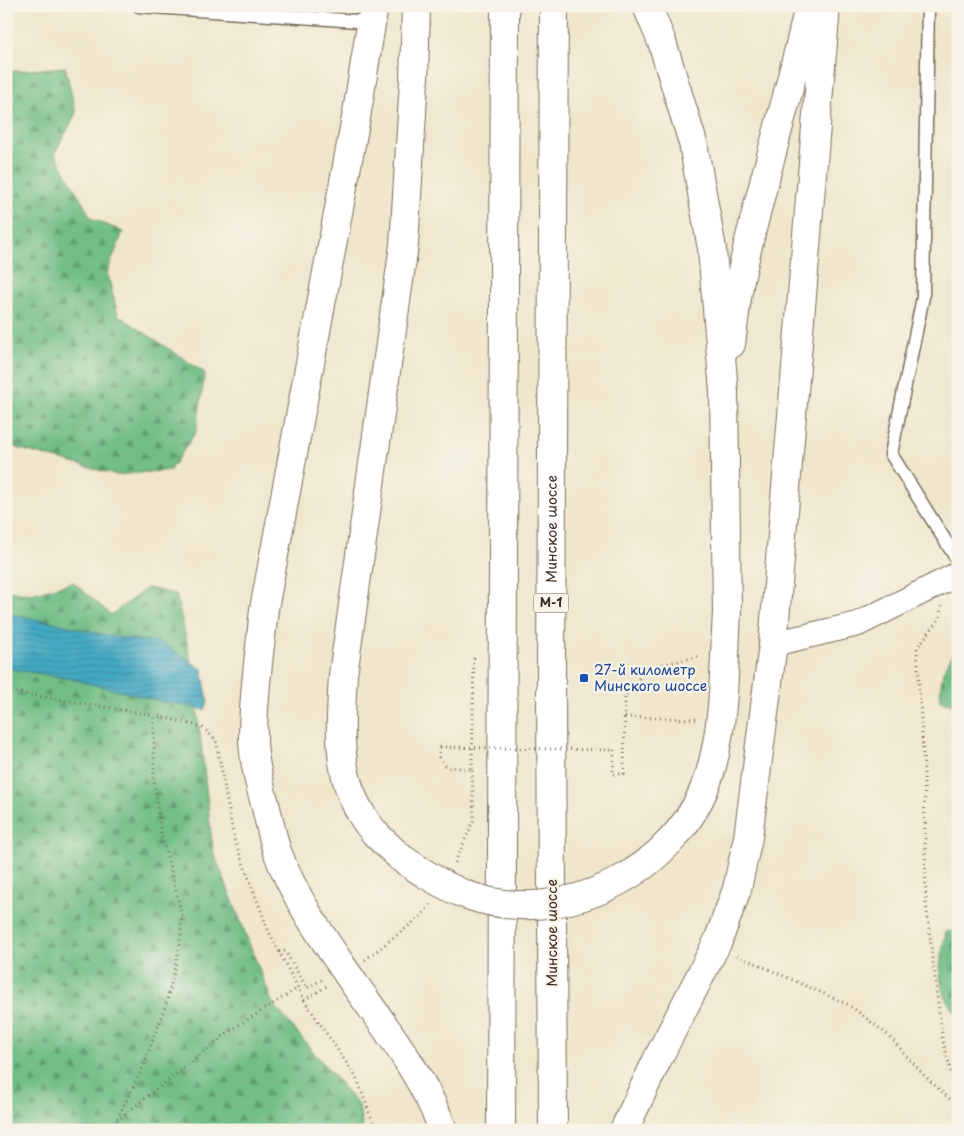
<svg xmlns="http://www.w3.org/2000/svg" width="964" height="1136" font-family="'Playpen Sans',sans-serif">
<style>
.forest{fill:url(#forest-firs);stroke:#567452}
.water{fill:url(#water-rules);stroke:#3f6a70}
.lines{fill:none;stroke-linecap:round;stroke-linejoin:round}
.lane-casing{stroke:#7a6c5b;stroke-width:15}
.street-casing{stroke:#7a6c5b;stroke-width:26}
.secondary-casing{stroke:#7a6c5b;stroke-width:30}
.highway-casing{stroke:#7a6c5b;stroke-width:30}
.path{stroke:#7a6c5b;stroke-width:3;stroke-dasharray:1 4;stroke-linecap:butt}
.lane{stroke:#fff;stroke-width:12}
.street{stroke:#fff;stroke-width:24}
.secondary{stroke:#fff;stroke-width:28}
.highway{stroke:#fff;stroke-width:28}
.secondary-bridge-casing{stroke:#7a6c5b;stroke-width:30;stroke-linecap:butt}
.path-bridge{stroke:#7a6c5b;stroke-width:3;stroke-dasharray:1 4;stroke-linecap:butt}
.secondary-bridge{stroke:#fff;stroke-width:28}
.transit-dot{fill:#1a4fb4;stroke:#f7f3e8;stroke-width:2}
.labels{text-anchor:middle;stroke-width:4.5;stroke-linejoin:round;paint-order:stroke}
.shield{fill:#f7f3e8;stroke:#73665b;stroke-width:1}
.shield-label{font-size:12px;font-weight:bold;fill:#3b2a1e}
.street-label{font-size:14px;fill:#3b2a1e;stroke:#f7f3e8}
.transit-label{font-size:14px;fill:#164399;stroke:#f7f3e8;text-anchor:start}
</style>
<defs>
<pattern id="forest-firs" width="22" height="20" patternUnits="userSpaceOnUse" patternTransform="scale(1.25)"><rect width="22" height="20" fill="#72be86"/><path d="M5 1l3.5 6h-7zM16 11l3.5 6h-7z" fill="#5f9b6d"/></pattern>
<pattern id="water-rules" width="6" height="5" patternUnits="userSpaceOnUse" patternTransform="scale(1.25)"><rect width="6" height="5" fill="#43a9c3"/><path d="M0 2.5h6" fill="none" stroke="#398a9e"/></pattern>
</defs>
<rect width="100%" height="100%" fill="#f7f3e8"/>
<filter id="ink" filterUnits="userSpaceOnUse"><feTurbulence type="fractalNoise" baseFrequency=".02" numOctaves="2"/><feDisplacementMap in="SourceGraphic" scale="10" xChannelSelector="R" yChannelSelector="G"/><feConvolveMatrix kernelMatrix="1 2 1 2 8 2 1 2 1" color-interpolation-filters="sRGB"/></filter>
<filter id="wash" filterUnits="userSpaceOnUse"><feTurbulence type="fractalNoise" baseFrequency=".0096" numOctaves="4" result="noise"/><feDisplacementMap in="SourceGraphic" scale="20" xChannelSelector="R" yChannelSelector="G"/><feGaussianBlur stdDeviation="1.12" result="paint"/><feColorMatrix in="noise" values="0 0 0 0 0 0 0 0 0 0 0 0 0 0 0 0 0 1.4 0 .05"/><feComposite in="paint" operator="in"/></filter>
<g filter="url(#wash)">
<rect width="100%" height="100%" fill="#efe6cb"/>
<!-- forest -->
<path class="forest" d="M65 67 76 113 55 153 91 218 123 232 107 272 118 315 205 373 196 432 170 470 117 475 6 445V74L16 71Z
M73 582 111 615 147 588 176 594 193 671 213 851 273 1004 359 1106 363 1130H6V591L32 594Z
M958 648V705L940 701C941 677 942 668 958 648Z
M958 930V1016C954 1010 948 1005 946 999 936 977 941 955 946 932Z"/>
<!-- water -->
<path class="water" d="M6 613 56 623 109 636 162 643 202 669 208 701 205 710 152 699 72 679 6 668Z"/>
</g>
<g filter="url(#ink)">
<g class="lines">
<defs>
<path id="lane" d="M139 6 372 22
M928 6 923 297 891 454 958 561"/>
<path id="street" d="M773 644 858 624 958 574"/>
<path id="secondary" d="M374 6 357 112 264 609C260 651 253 694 253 737 253 757 259 783 265 804 269 819 272 836 277 851 294 898 325 941 353 982 386 1029 423 1075 443 1130
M647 6 662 42 693 143 712 249 724 392 727 612
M731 344C734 323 736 301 740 280 760 188 789 98 809 6
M401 858C392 849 382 841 374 832 334 784 340 733 343 675L404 245 414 80 416 6
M624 1130 657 1060 718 941 737 889 748 837 773 644 826 6"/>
<g id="highway">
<path d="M501 1130 505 6"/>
<path id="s1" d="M553 1130 551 682 554 6"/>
</g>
</defs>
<!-- lane casing -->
<use href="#lane" class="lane-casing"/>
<!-- street casing -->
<use href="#street" class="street-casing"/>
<!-- secondary casing -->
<use href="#secondary" class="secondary-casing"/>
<!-- highway casing -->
<use href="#highway" class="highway-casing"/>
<!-- path -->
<path class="path" d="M941 606 940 618 917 648 924 770 926 903 942 1037 958 1097
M6 691 154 715 202 727 216 740 234 839 269 932 304 1000 356 1077 376 1130
M625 717 697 719
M440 747 439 757 446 767 472 769 474 819 455 863
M614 750 613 774H624L625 696 647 668 701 656
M472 769 474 657
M279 952 285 951 307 988 323 979
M737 955 849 1005 888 1035 924 1075 958 1107
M365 960 420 917 432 903
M304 1000 327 986
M115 1123 143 1067 167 1001 180 945 182 915 161 833 154 781V715
M105 1130 231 1030 298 988"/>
<!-- lane -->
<use href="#lane" class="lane"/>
<!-- street -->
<use href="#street" class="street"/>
<!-- secondary -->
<use href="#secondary" class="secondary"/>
<!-- highway -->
<use href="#highway" class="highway"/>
<defs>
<path id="secondary-bridge" d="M401 858C422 872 443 886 467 895 563 930 680 871 710 773 725 723 724 664 727 612"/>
</defs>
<!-- secondary-bridge casing -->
<use href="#secondary-bridge" class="secondary-bridge-casing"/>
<!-- path-bridge -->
<path class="path-bridge" d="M440 747 614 750"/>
<!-- secondary-bridge -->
<use href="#secondary-bridge" class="secondary-bridge"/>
</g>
</g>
<!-- markers -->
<rect class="transit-dot" x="579" y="673" width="10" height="10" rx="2.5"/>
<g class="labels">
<!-- shield labels -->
<rect class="shield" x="533.5" y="593.5" width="35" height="19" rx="4"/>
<g class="shield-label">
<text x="551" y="607">М-1</text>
</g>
<!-- street labels -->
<g class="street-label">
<text dy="5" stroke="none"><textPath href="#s1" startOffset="601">Минское шоссе</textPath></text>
<text transform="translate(552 933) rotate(-90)" y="5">Минское шоссе</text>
</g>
<!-- transit labels -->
<g class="transit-label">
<text x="594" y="675">27-й километр<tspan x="594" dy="16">Минского шоссе</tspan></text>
</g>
</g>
<!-- margin -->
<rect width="964" height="1136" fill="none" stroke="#f7f3e8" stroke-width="25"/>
</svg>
